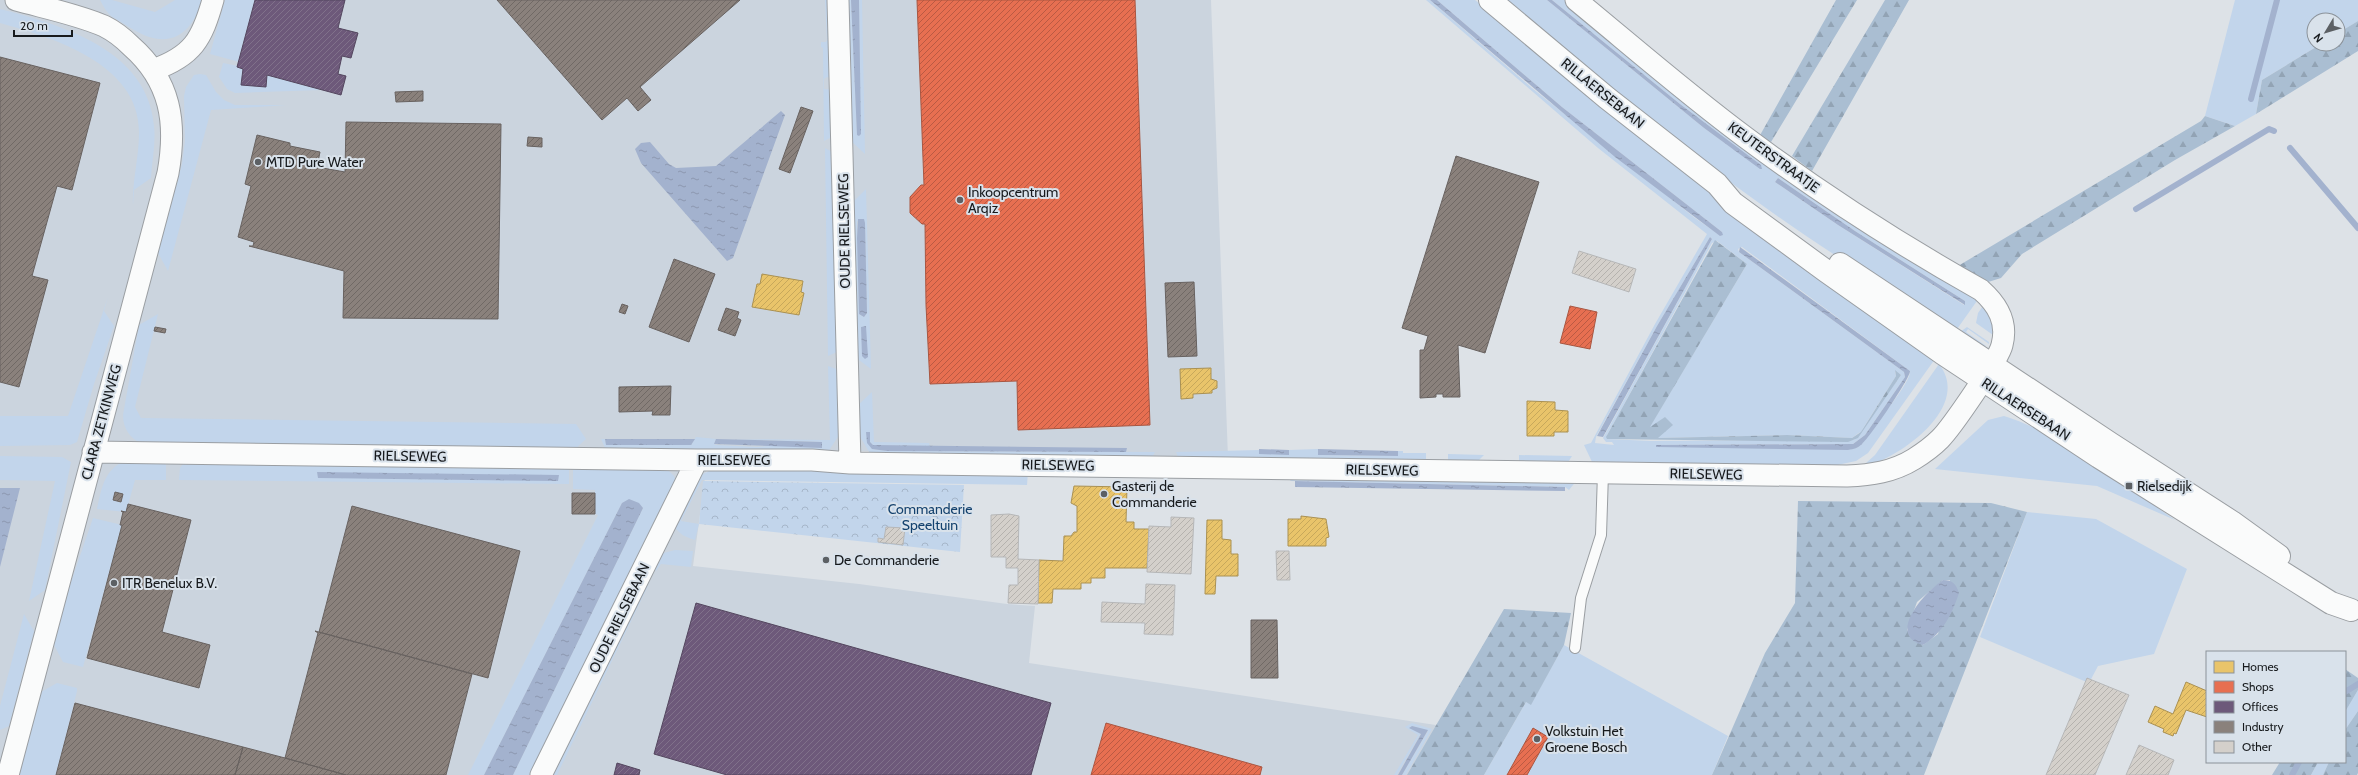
<svg xmlns="http://www.w3.org/2000/svg" width="2358" height="775" font-family="Cabin,sans-serif">
<style>
.built{fill:#cbd4de}
.green{fill:#c2d5eb;fill-rule:evenodd}
.forest{fill:url(#forest-firs);fill-rule:evenodd}
.park{fill:url(#park-crowns)}
.water{fill:url(#water-ripples)}
.homes{fill:url(#homes-hatch);stroke:#aa9153}
.shops{fill:url(#shops-hatch);stroke:#a95641}
.offices{fill:url(#offices-hatch);stroke:#53465e}
.industry{fill:url(#industry-hatch);stroke:#686260}
.lines{fill:none;stroke-linecap:round;stroke-linejoin:round}
.stream{stroke:#a3b2ce;stroke-width:6}
.building{fill:url(#building-hatch);stroke:#b6b7b8}
.lane-casing{stroke:#9a9ea2;stroke-width:12}
.street-casing{stroke:#9a9ea2;stroke-width:23}
.secondary-casing{stroke:#9a9ea2;stroke-width:24}
.lane{stroke:#fafbfb;stroke-width:10}
.street{stroke:#fafbfb;stroke-width:21}
.secondary{stroke:#fafbfb;stroke-width:22}
.poi-dot{fill:#5c6064;stroke:#d9e2eb;stroke-width:1.5}
.labels{text-anchor:middle;stroke-width:4;stroke-linejoin:round;paint-order:stroke}
.street-label{font-size:14px;fill:#171a1d;stroke:#d9e2eb}
.poi-label{font-size:14px;fill:#171a1d;stroke:#d9e2eb;text-anchor:start}
.park-label{font-size:14px;fill:#14426e;stroke:#d9e2eb}
</style>
<defs>
<pattern id="forest-firs" width="22" height="20" patternUnits="userSpaceOnUse"><rect width="22" height="20" fill="#aabed2"/><path d="M5 1l3.5 6h-7zM16 11l3.5 6h-7z" fill="#92a3b4"/></pattern>
<pattern id="park-crowns" width="20" height="18" patternUnits="userSpaceOnUse"><rect width="20" height="18" fill="#c2d5eb"/><path d="M2 6a3 3 0 1 1 6 0M12 15a3 3 0 1 1 6 0" fill="none" stroke="#a6b6c9"/></pattern>
<pattern id="water-ripples" width="26" height="14" patternUnits="userSpaceOnUse"><rect width="26" height="14" fill="#a3b2ce"/><path d="M2 4q2-2 4 0t4 0M15 11q2-2 4 0t4 0" fill="none" stroke="#8c98b0"/></pattern>
<pattern id="homes-hatch" width="6" height="6" patternUnits="userSpaceOnUse"><rect width="6" height="6" fill="#e9c46a"/><path d="M-1 1l2-2M0 6l6-6M5 7l2-2" fill="none" stroke="#c7a85b"/></pattern>
<pattern id="shops-hatch" width="6" height="6" patternUnits="userSpaceOnUse"><rect width="6" height="6" fill="#e76f51"/><path d="M-1 1l2-2M0 6l6-6M5 7l2-2" fill="none" stroke="#ba5a43"/></pattern>
<pattern id="offices-hatch" width="6" height="6" patternUnits="userSpaceOnUse"><rect width="6" height="6" fill="#6d597a"/><path d="M-1 1l2-2M0 6l6-6M5 7l2-2" fill="none" stroke="#80718a"/></pattern>
<pattern id="industry-hatch" width="6" height="6" patternUnits="userSpaceOnUse"><rect width="6" height="6" fill="#8a817c"/><path d="M-1 1l2-2M0 6l6-6M5 7l2-2" fill="none" stroke="#706965"/></pattern>
<pattern id="building-hatch" width="6" height="6" patternUnits="userSpaceOnUse"><rect width="6" height="6" fill="#d4d0cb"/><path d="M-1 1l2-2M0 6l6-6M5 7l2-2" fill="none" stroke="#b5b2ae"/></pattern>
</defs>
<rect width="100%" height="100%" fill="#dde2e7"/>
<!-- built -->
<path class="built" d="M0 0H1211L1228 458 709 448 693 566 859 584 1007 604 1035 606 1029 663 1462 729 1435 775H0Z"/>
<!-- green -->
<path class="green" d="M100 0H112L155 12 175 0H203C189 40 165 50 129 27 111 15 110 19 100 0Z
M225 0H255L240 55 243 63 210 54Z
M825 0H830L832 79 827 77 824 79V89L833 90 834 136 824 141 823 48 821 47V42H826L827 40Z
M846 0H851L857 134 860 136 859 0H862L865 154 850 140Z
M1426 0H1430L1532 88 1695 218 1721 236 1722 232 1562 107 1437 0H1475L1935 359 1868 453 1856 461 1837 465 1593 464 1584 445 1591 443 1655 324 1707 234 1598 148ZM1710 237 1712 239 1603 438 1606 442H1612L1614 445 1595 443 1596 437 1657 326ZM1717 241 1747 264 1649 428 1657 438 1787 435 1852 438 1860 432 1854 440 1651 441 1607 439V435L1621 410 1712 243ZM1742 247 1910 371C1912 382 1867 435 1857 448L1656 445 1853 444 1865 435 1905 377 1904 372 1739 252 1738 249ZM1895 371 1901 375 1862 430 1896 376Z
M1506 0H1547L1704 128 1761 169V165L1680 104 1552 0H1570L1979 298 1955 332C1892 291 1827 252 1766 208 1675 144 1591 71 1506 0ZM1778 178 1855 231 1965 301 1964 305 1838 225 1775 182Z
M2235 0H2358V21L2338 33V20H2314V44H2321L2262 80 2256 114 2235 126 2205 116Z
M0 9C62 25 148 50 154 126 156 143 152 161 151 178L134 190 133 205C132 182 139 157 139 133 140 64 54 38 0 23Z
M223 63 243 67 242 85 266 87 267 75 321 90 235 93 227 89 219 77Z
M200 74 206 75 216 92 224 100 235 105H286L211 110 168 271 158 253 182 164 185 141 184 96 186 87 194 75Z
M825 148 834 153 839 351 828 356Z
M866 189 871 369 855 357 851 204ZM857 221 865 223 867 313 864 317 859 314Z
M108 297 104 311 114 326 94 384 77 442 70 445 0 446V416H68Z
M1985 303 1993 317V335L1976 323 1978 313Z
M158 314 135 407 141 418 576 424 586 439 573 451 142 444C130 438 123 429 123 415L139 325Z
M1967 327 1989 342V344L1968 329 1966 332 1986 346 1978 348 1960 332Z
M1939 364C1972 406 1902 456 1867 466L1866 463 1875 455Z
M828 366 839 370 841 432 826 455 607 452 601 439H605L606 445H691L696 437 716 439 714 444 716 445 756 447 822 442 731 439 830 440Z
M872 392 874 442 929 443 930 446 873 445 870 442V432L866 433 872 449 887 451 1155 452 1151 459 871 455 859 435 856 407Z
M2004 416C2065 435 2122 484 2175 520L2097 486 1935 469 1988 420Z
M1318 449V455L1398 456V451H1403V453H1426V462L1179 460 1176 452 1259 450V454H1289V450Z
M1448 454 1484 455 1476 463H1448Z
M1519 455 1572 456 1567 464H1519Z
M0 456 62 457 71 462 45 590 29 601 55 481 0 480Z
M163 461 166 465V480H135L126 512 97 509C101 492 103 472 121 463Z
M185 461 569 466V484L179 480 180 468Z
M573 466 668 470 674 476 676 483 535 775H513L643 508 631 500 622 503 484 775H468L598 515 595 514V490L573 489Z
M715 468 1028 472 1027 485 702 480 681 521 699 524 695 540C686 537 679 535 674 525L699 476Z
M1294 476 1577 480 1569 490 1565 487 1290 481Z
M2027 512 2096 519 2187 569 2154 654 2098 666 2089 683 1980 637Z
M93 518 122 525 83 667 63 662 54 645 70 585Z
M675 550 693 551 691 567 661 564 656 571 652 564 660 554Z
M648 586 557 775H548L640 588Z
M24 614 34 631 9 726 0 730V706Z
M1564 645 1728 736 1712 775H1484L1526 702 1531 704Z
M57 683 77 688V691L56 775H19L41 692Z
M2358 690V711L2345 730V712Z
M1412 723 1432 729 1406 775H1402L1428 731 1413 726 1410 728 1421 733 1397 775H1394L1418 735 1405 727Z
M2318 762H2329L2323 775H2311Z"/>
<!-- forest -->
<path class="forest" d="M1836 0H1857L1771 142 1759 137Z
M1885 0H1909L1812 171 1792 156Z
M2358 21V51L2256 114 2262 80 2321 44H2338V33Z
M2205 116 2235 126 2175 160 2022 254 2001 278 1985 283 1953 269 2201 121Z
M1715 240 1747 264 1650 427 1665 417 1673 425 1658 438 1787 435 1852 438 1861 432 1896 376 1895 370 1901 375 1858 438 1848 442 1607 439 1606 437 1621 410Z
M1798 501 1991 503 2027 512 1924 775H1712L1765 653 1795 603ZM1943 580H1950L1938 634 1923 645 1907 630 1917 602Z
M1504 609 1571 613 1564 645 1531 705 1526 702 1484 775H1407Z
M2345 669 2358 678V690L2345 712Z
M2358 711V773L2357 775H2323L2329 762H2345V730Z
M2280 762H2318L2311 775H2272Z"/>
<!-- park -->
<path class="park" d="M703 481 964 485 960 552 699 524Z"/>
<!-- water -->
<path class="water" d="M851 0H859L861 134 859 136 857 135Z
M1430 0H1437L1562 107 1722 232 1723 235 1720 236 1615 157Z
M1547 0H1552L1680 104 1761 165 1762 169H1760L1704 128Z
M781 111 785 115 733 258 727 261 641 163 635 149 641 143 650 142 669 164 676 168 716 166Z
M1778 178 1855 231 1965 301V305L1838 225 1775 182Z
M858 219H864L865 223 867 313 864 317 859 314 857 238Z
M1710 237 1712 239 1603 437 1597 436 1657 326Z
M1740 247 1910 371C1911 377 1871 436 1862 444 1858 448 1854 449 1848 450L1656 447V445L1853 444 1865 435 1905 377 1904 372 1739 252Z
M866 326 868 357 865 359 862 356 861 327Z
M866 432H870V442L873 445 1127 448 1126 452 887 451 872 449 867 443Z
M605 439H695L691 445H606Z
M716 439 822 442V448L714 444Z
M1259 449 1289 450V455L1259 454Z
M1318 449 1398 451V456L1318 455Z
M317 472 559 475 558 481 318 478Z
M1295 481 1565 487V491L1295 487Z
M0 488H20L0 567Z
M629 499 639 503 643 508 513 775H484L622 503Z
M1943 580C1953 580 1956 584 1959 593 1952 614 1943 633 1923 645 1885 635 1926 591 1943 580Z
M1412 726 1428 730 1402 775H1398L1421 734 1409 728Z"/>
<!-- homes -->
<path class="homes" d="M762 274 803 281 801 292 804 293 799 315 752 307 757 284H760Z
M1211 368V379L1217 381V388L1212 390V393L1193 394V398L1181 399 1180 369Z
M1527 401 1555 402V410L1568 411V432H1554V436H1527Z
M1074 486 1127 487 1126 522H1134V529H1149L1147 568H1105V578H1091V583H1081V589H1053L1052 603H1038L1039 560 1063 561 1064 536H1071L1074 532H1077V506L1071 503Z
M1301 516 1326 519 1329 537 1326 538V546H1288V519H1301Z
M1207 520H1222V539L1231 540V554H1238V576H1216L1215 594H1205Z
M2186 682 2207 691V717L2186 710 2176 734 2174 733 2173 736 2163 732 2164 729 2148 722 2155 706 2173 714Z"/>
<!-- shops -->
<path class="shops" d="M917 0H1135L1150 425 1018 430 1017 381 930 384 926 305 925 224H922L910 213V197L921 185H924Z
M1570 306 1597 312 1590 349 1560 343Z
M1106 723 1262 767 1260 775H1091Z
M1533 728 1548 737 1527 775H1507Z"/>
<!-- offices -->
<path class="offices" d="M255 0H345L338 28 358 33 351 58 342 56 338 74 346 76 341 95 267 75 266 87 241 85 243 69 237 67Z
M696 603 1051 703 1031 775H727L654 754Z
M617 763 640 770 639 775H614Z"/>
<!-- industry -->
<path class="industry" d="M497 0H740L640 87 651 100 638 111 627 98 602 120Z
M0 57 100 83 72 190 57 186 32 276 48 280 19 387 0 382Z
M423 91V101L396 102 395 92Z
M801 107 813 111 790 173 779 169Z
M346 122 501 124 498 319 343 318 344 271 249 246H253L254 242 238 237 251 186 245 184 257 135 290 143V146L320 152 317 167 345 172Z
M528 137 542 138V147L527 146Z
M1456 156 1539 182 1485 353 1458 345 1460 397H1443V394H1436V397L1420 398V350H1424L1428 336 1402 328Z
M674 259 715 274 689 342 649 327Z
M1194 282 1197 356 1168 357 1165 283Z
M622 304 628 306 625 314 619 312Z
M726 308 739 312 737 318 741 320 735 336 718 330Z
M155 327 166 329 165 333 154 331Z
M671 386 670 415H652L653 411 619 412V387Z
M115 492 123 494 121 502 113 500Z
M572 493H595V514H572Z
M128 504 191 520 162 632 210 645 199 688 87 658 122 525H120L123 512 121 511 126 512Z
M352 506 520 551 488 678 319 632Z
M1251 620H1277L1278 678H1251Z
M315 631 472 674 446 775H346L285 758 318 633Z
M75 703 243 747 235 775H56Z
M243 747 285 758 346 775H235Z"/>
<g class="lines">
<!-- stream -->
<path class="stream" d="M2251 99 2277 0
M2290 148 2358 228
M2136 209 2269 129 2274 131
M2345 692 2358 684
M2292 775 2299 762"/>
</g>
<!-- building -->
<path class="building" d="M1579 251 1636 269 1629 292 1572 273Z
M1009 514 1019 516 1018 559 1039 560 1038 604 1008 603 1009 585H1018V568H1006V557H991V515Z
M1171 517 1194 518 1191 574 1147 572 1149 526 1171 527Z
M886 527 905 528 903 545 878 542V538L884 539Z
M1276 551H1289L1290 580H1277Z
M1146 584 1175 585 1173 635 1144 634 1145 623 1101 622 1102 602 1145 604Z
M2087 678 2129 695 2095 775H2046Z
M2139 745 2174 760 2168 775H2126Z"/>
<g class="lines">
<defs>
<path id="lane" d="M1575 648 1581 598 1601 535 1603 473"/>
<path id="street" d="M838 0 850 463
M153 70C193 56 202 39 213 0
M93 452 697 460H812L850 463 1847 476C1871 475 1893 472 1914 459 1922 454 1933 446 1940 439 1951 428 1999 359 2002 345 2008 322 1998 305 1981 290 1899 244 1820 193 1745 137 1687 94 1632 46 1576 0
M8 775 168 173C177 123 171 81 131 46 123 38 114 31 104 26 76 14 45 8 16 0
M541 775 697 460"/>
<path id="secondary" d="M1490 0 1607 98 1717 184 1733 203 1826 271 1942 353 2099 457 2331 603 2351 610
M1840 264 2111 444 2232 522 2279 556"/>
</defs>
<!-- lane casing -->
<use href="#lane" class="lane-casing"/>
<!-- street casing -->
<use href="#street" class="street-casing"/>
<!-- secondary casing -->
<use href="#secondary" class="secondary-casing"/>
<!-- lane -->
<use href="#lane" class="lane"/>
<!-- street -->
<use href="#street" class="street"/>
<!-- secondary -->
<use href="#secondary" class="secondary"/>
</g>
<!-- markers -->
<g class="poi-dot">
<circle cx="258" cy="162" r="4"/>
<circle cx="960" cy="200" r="4"/>
<rect x="2125" y="482" width="8" height="8" rx="2"/>
<circle cx="1104" cy="494" r="4"/>
<circle cx="826" cy="560" r="4"/>
<circle cx="114" cy="583" r="4"/>
<circle cx="1537" cy="739" r="4"/>
</g>
<g class="labels">
<!-- street labels -->
<g class="street-label">
<text transform="translate(1603 93) rotate(39)" y="5">RILLAERSEBAAN</text>
<text transform="translate(1774 157) rotate(36)" y="5">KEUTERSTRAATJE</text>
<text transform="translate(844 231) rotate(-91)" y="5">OUDE RIELSEWEG</text>
<text transform="translate(2026 409) rotate(33)" y="5">RILLAERSEBAAN</text>
<text transform="translate(101 422) rotate(-75)" y="5">CLARA ZETKINWEG</text>
<text transform="translate(410 456) rotate(1)" y="5">RIELSEWEG</text>
<text x="734" y="465">RIELSEWEG</text>
<text transform="translate(1058 465) rotate(1)" y="5">RIELSEWEG</text>
<text transform="translate(1382 470) rotate(1)" y="5">RIELSEWEG</text>
<text transform="translate(1706 474) rotate(1)" y="5">RIELSEWEG</text>
<text transform="translate(619 618) rotate(-64)" y="5">OUDE RIELSEBAAN</text>
</g>
<!-- poi labels -->
<g class="poi-label">
<text x="266" y="167">MTD Pure Water</text>
<text x="968" y="197">Inkoopcentrum<tspan x="968" dy="16">Arqiz</tspan></text>
<text x="1112" y="491">Gasterij de<tspan x="1112" dy="16">Commanderie</tspan></text>
<text x="2137" y="491">Rielsedijk</text>
<text x="834" y="565">De Commanderie</text>
<text x="122" y="588">ITR Benelux B.V.</text>
<text x="1545" y="736">Volkstuin Het<tspan x="1545" dy="16">Groene Bosch</tspan></text>
</g>
<!-- park labels -->
<g class="park-label">
<text x="930" y="514">Commanderie<tspan x="930" dy="16">Speeltuin</tspan></text>
</g>
</g>
<!-- legend -->
<rect x="2206" y="651" width="140" height="112" fill="#d9e2eb" stroke="#8b9299"/>
<rect x="2214" y="661" width="20" height="12" fill="#e9c46a" stroke="#8b9299"/>
<text x="2242" y="671" font-size="12" fill="#171a1d">Homes</text>
<rect x="2214" y="681" width="20" height="12" fill="#e76f51" stroke="#8b9299"/>
<text x="2242" y="691" font-size="12" fill="#171a1d">Shops</text>
<rect x="2214" y="701" width="20" height="12" fill="#6d597a" stroke="#8b9299"/>
<text x="2242" y="711" font-size="12" fill="#171a1d">Offices</text>
<rect x="2214" y="721" width="20" height="12" fill="#8a817c" stroke="#8b9299"/>
<text x="2242" y="731" font-size="12" fill="#171a1d">Industry</text>
<rect x="2214" y="741" width="20" height="12" fill="#d4d0cb" stroke="#8b9299"/>
<text x="2242" y="751" font-size="12" fill="#171a1d">Other</text>
<!-- north arrow -->
<g transform="translate(2326 32) rotate(232)"><circle r="19" fill="#d9e2eb" stroke="#8b9299"/>
<path d="M0-3L7 15L0 10L-7 15Z" fill="#5c6064"/>
<text y="-6" font-size="11" font-weight="bold" text-anchor="middle" fill="#171a1d">N</text>
</g>
<!-- scale -->
<path d="M14 30v6h58v-6" fill="none" stroke="#171a1d" stroke-width="2"/>
<text x="20" y="30" font-size="12" fill="#171a1d" stroke="#d9e2eb" stroke-width="3" paint-order="stroke">20 m</text>
</svg>
